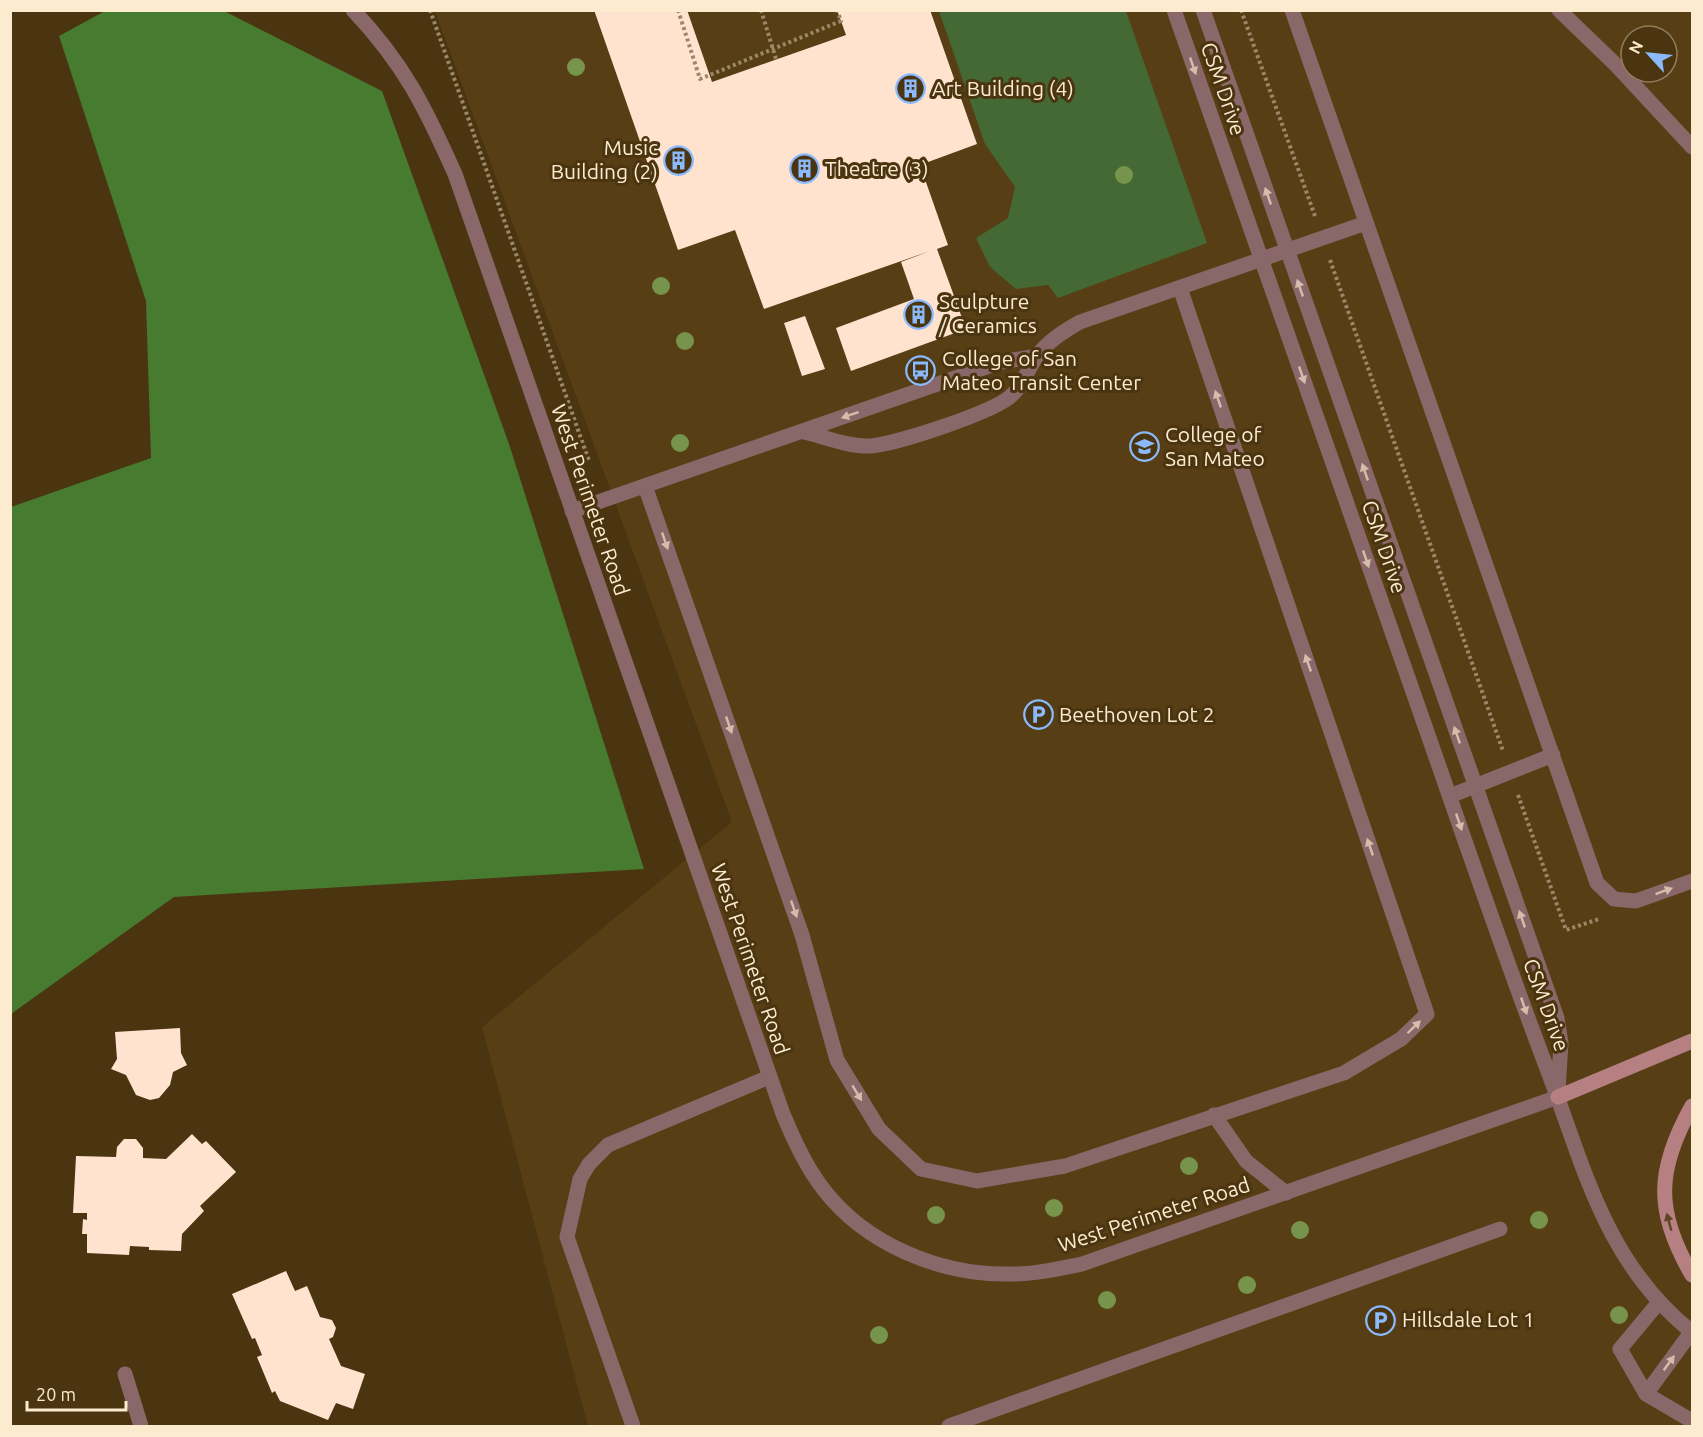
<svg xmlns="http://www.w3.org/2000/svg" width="1703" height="1437" font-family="Ubuntu,sans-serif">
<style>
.built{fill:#573e14;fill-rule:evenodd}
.green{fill:#446935}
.forest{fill:#477b2f}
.building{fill:#ffe3cf}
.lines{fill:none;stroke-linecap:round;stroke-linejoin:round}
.path{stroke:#9c8868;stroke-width:4;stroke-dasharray:3 3;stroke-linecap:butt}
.service{stroke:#8a6768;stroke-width:15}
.minor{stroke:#8a6768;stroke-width:15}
.secondary{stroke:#b67f81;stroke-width:15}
.tree{fill:#76944b}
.oneway{fill:#d5bdac}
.oneway2{fill:#604427}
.labels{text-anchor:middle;stroke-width:6;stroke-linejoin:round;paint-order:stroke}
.poi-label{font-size:21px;fill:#fdebd0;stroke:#4b3510;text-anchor:start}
.street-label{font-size:21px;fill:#fdebd0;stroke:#4b3510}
</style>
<rect width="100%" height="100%" fill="#4b3510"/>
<!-- built -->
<path class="built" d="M435 11H1692V1426H588L482 1027 732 822ZM1631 36H1667V72H1631Z"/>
<!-- green -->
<path class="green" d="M939 11H1126L1207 243 1058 298 1048 285 1016 289 990 267 976 238 1008 218 1015 187 985 144Z"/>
<!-- forest -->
<path class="forest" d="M105 11H224L382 91 509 444 644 869 174 897 11 1014V507L151 458 146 301 59 36Z"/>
<!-- building -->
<path class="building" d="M594 10H687L712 82 846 35 837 10H930L977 144 920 165 948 245 937 249 966 329 851 371 836 328 914 299 901 262 930 251 764 309 735 230 678 250Z
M805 316 825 369 802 376 784 323Z
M180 1028 181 1053 187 1065 173 1072 170 1085 159 1098 150 1100 136 1095 126 1075 111 1069 117 1059 115 1032Z
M192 1134 202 1144 206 1141 236 1172 200 1206 204 1211 182 1234 181 1251 149 1250V1247L130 1246 129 1255 87 1253V1234H82L83 1219 87 1220V1213H73L76 1156 116 1157 117 1147 124 1139H136L143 1148V1158L166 1159Z
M286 1271 295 1291 307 1286 320 1317 332 1320 336 1328 333 1337 329 1339 341 1366 365 1374 353 1409 336 1403 328 1420 280 1401 275 1391 272 1393 257 1357 262 1355 255 1338 252 1339 232 1294Z"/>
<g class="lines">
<!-- path -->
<path class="path" d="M430 10 589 461
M678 10 700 79 841 21 837 10
M761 10 776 59
M1241 10 1315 216
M1330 260 1503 751
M1518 795 1566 930 1599 919"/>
<!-- service -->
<path class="service" d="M1292 10 1597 883 1614 899 1636 901 1692 881
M1559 10 1614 63 1692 147
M804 432C825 437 849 447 871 446 896 444 995 412 1012 395 1024 384 1028 368 1037 356 1048 341 1064 331 1080 322L1366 223
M645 486 802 935 837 1060 879 1129 921 1169 977 1181 1065 1166 1344 1073 1401 1039 1427 1014 1180 288
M572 511 1001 362 1037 356
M1450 796 1553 755
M1214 1115 1246 1161 1286 1193
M1620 1349 1646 1394 1692 1421
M633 1426 567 1237 580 1179 589 1164 608 1145 769 1077
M949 1426 1500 1229"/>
<!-- minor -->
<path class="minor" d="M353 10C404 64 425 107 455 174L783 1114C794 1140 806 1167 824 1190 866 1244 938 1274 1005 1274 1031 1275 1057 1269 1082 1264L1558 1097
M1174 10C1260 257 1347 503 1433 749 1470 855 1506 961 1546 1066 1584 1166 1605 1263 1692 1332
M1203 10 1557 1018 1561 1043 1558 1091
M1620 1349 1659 1302
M125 1374 141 1426
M1646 1394 1692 1331"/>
<!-- secondary -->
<path class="secondary" d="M1558 1097 1692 1041
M1692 1106C1656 1170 1655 1212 1692 1275"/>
</g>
<!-- trees -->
<g class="tree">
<circle cx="576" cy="67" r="9"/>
<circle cx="1124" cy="175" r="9"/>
<circle cx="661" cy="286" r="9"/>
<circle cx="685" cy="341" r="9"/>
<circle cx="680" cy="443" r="9"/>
<circle cx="1189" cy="1166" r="9"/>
<circle cx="1054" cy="1208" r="9"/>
<circle cx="936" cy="1215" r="9"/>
<circle cx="1539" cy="1220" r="9"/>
<circle cx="1300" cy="1230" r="9"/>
<circle cx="1247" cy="1285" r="9"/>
<circle cx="1107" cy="1300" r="9"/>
<circle cx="1619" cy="1315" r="9"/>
<circle cx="879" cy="1335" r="9"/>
</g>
<!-- one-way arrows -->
<defs><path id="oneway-solid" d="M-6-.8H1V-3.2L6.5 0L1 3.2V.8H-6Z" transform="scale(1.5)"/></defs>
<g class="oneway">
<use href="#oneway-solid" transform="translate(1193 66) rotate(71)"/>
<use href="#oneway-solid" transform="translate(1268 196) rotate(-109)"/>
<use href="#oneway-solid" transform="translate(1300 288) rotate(-109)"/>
<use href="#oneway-solid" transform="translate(1302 375) rotate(71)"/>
<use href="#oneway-solid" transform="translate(1218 399) rotate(-109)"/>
<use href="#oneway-solid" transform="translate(850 415) rotate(161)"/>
<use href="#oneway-solid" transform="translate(1365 472) rotate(-109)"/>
<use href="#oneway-solid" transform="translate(665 541) rotate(71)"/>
<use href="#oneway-solid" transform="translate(1366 559) rotate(71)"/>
<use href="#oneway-solid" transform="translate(1308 663) rotate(-109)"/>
<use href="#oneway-solid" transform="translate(729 725) rotate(71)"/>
<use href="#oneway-solid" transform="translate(1457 735) rotate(-109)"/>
<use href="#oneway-solid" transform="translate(1459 822) rotate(71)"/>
<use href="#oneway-solid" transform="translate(1370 847) rotate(-109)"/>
<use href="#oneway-solid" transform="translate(1664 891) rotate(-20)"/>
<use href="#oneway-solid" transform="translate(794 909) rotate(71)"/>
<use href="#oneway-solid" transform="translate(1522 919) rotate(-109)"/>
<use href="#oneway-solid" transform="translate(1524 1006) rotate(71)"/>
<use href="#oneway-solid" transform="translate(1414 1027) rotate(-44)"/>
<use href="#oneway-solid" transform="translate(857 1093) rotate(59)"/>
<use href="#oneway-solid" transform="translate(1669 1363) rotate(-54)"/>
</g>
<use class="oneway2" href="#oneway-solid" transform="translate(1669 1222) rotate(-105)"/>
<!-- icons -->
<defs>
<symbol id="building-ring" viewBox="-11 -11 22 22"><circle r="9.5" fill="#4b3510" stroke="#8abafc" stroke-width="1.5"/><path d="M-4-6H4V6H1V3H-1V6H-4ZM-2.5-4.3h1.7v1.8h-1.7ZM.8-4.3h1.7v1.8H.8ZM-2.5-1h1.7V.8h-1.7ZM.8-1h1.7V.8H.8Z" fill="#8abafc"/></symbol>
<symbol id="bus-ring" viewBox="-11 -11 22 22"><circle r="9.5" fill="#4b3510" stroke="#8abafc" stroke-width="1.5"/><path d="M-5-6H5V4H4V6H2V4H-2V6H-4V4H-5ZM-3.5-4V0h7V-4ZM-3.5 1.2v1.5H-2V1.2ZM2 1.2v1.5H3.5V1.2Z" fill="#8abafc"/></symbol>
<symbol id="university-ring" viewBox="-11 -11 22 22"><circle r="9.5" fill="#4b3510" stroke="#8abafc" stroke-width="1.5"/><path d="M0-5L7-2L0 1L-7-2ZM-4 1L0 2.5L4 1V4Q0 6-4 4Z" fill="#8abafc"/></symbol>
<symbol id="parking-ring" viewBox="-11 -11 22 22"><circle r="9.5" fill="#4b3510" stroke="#8abafc" stroke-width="1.5"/><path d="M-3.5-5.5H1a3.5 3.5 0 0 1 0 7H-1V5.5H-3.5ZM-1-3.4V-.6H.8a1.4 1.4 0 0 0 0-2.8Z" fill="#8abafc"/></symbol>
</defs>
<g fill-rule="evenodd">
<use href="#building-ring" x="894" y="72" width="33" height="33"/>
<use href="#building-ring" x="662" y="144" width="33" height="33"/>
<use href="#building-ring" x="788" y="152" width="33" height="33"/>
<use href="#building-ring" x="902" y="298" width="33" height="33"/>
<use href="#bus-ring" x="904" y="354" width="33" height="33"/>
<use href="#university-ring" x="1128" y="430" width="33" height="33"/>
<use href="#parking-ring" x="1022" y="698" width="33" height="33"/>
<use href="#parking-ring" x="1364" y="1304" width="33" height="33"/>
</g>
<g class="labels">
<!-- poi labels -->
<g class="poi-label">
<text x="932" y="96">Art Building (4)</text>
<text x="658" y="155" text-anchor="end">Music<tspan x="658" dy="24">Building (2)</tspan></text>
<text x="825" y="176">Theatre (3)</text>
<text x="939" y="309">Sculpture<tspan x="939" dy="24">/ Ceramics</tspan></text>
<text x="942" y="366">College of San<tspan x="942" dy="24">Mateo Transit Center</tspan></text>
<text x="1165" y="442">College of<tspan x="1165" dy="24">San Mateo</tspan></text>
<text x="1059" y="722">Beethoven Lot 2</text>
<text x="1402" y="1327">Hillsdale Lot 1</text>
</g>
<!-- street labels -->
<g class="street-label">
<text transform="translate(1223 89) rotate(71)" y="7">CSM Drive</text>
<text transform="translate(590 500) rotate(71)" y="7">West Perimeter Road</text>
<text transform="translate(1384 547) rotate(71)" y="7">CSM Drive</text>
<text transform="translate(750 959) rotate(71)" y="7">West Perimeter Road</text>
<text transform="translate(1546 1005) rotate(70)" y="7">CSM Drive</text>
<text transform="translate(1154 1215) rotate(-18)" y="7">West Perimeter Road</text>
</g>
</g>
<!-- border -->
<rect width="1703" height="1437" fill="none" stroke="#fdebd0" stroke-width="24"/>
<!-- north arrow -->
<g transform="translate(1649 54) rotate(297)"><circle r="28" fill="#4b3510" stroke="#927e5d" stroke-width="1.5"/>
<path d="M0-4.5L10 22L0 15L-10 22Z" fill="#8abafc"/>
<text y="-9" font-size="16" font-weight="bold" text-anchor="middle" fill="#fdebd0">N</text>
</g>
<!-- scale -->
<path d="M27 1401v9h99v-9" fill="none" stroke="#fdebd0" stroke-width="3"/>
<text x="36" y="1401" font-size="18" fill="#fdebd0" stroke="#4b3510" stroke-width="4.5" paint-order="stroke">20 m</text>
</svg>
